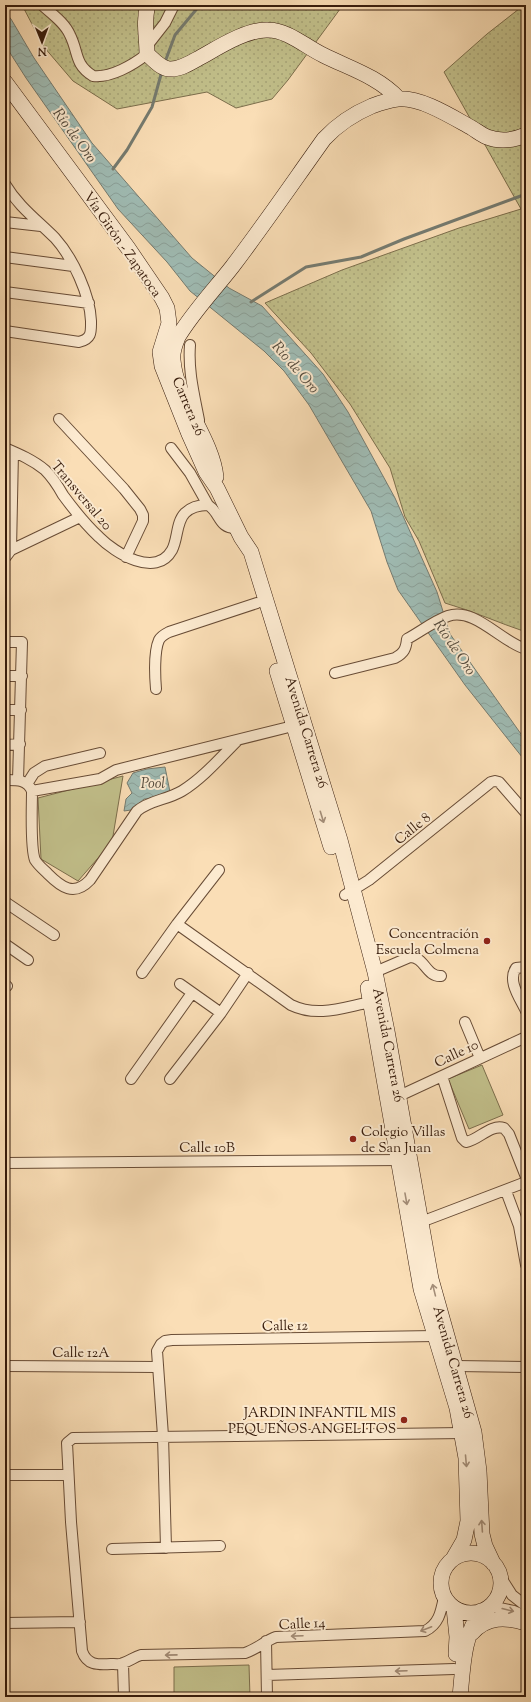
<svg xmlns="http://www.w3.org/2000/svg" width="531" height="1702" font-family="'Sorts Mill Goudy',serif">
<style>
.grass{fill:url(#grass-dots);stroke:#7c6e4c}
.park{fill:#c2c08b;stroke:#7c6e4c}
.water{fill:url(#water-waves);stroke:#757b70}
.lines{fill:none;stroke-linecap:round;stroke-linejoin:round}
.stream{stroke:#757b70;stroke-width:3}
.street-casing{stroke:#684c36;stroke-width:12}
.secondary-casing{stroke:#371c0c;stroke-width:16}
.street{stroke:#fcead0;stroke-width:10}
.secondary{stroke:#fcead0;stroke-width:15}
.oneway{stroke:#a38d78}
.poi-dot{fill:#8f2418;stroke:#fcead0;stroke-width:1.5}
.labels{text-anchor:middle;stroke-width:4;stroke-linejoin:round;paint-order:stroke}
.street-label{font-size:14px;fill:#371c0c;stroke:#fcead0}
.poi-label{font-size:14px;fill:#371c0c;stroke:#fcead0;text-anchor:end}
.water-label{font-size:15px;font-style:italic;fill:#564c3e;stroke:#fcead0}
</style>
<defs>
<pattern id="grass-dots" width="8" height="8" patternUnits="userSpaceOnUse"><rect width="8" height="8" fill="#c2c08b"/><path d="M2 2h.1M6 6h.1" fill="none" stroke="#a7a477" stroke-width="1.8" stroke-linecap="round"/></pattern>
<pattern id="water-waves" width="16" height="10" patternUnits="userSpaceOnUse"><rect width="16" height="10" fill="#9fbbb3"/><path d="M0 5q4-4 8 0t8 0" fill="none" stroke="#8aa099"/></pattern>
</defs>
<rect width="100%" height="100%" fill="#fadeb6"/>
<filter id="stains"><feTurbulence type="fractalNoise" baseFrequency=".005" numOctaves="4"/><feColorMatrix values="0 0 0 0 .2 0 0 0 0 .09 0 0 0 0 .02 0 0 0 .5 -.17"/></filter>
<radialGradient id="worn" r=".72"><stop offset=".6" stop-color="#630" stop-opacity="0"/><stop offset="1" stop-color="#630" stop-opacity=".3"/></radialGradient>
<!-- grass -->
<path class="grass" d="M22 5H343L288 80 272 99 236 108 207 92 117 109 73 81 44 47Z
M524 5H526V632C499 623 473 611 445 603L419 541 405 517 390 468 350 404 311 353 265 303 342 270 459 228 521 209 444 72 487 34Z"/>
<!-- park -->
<path class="park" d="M123 776 112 842 78 881 41 859 38 798Z
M482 1065 503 1115 469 1129 448 1079Z
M249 1665 250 1697H174V1667Z"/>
<!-- water -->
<path class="water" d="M5 12 11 19 34 58 92 143 192 258 229 288 262 306 323 374 348 412 395 498 437 592 450 634 526 741V762L465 685 398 590 387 562 371 511 309 405 284 371 264 351 190 291 167 262 118 209 26 78 5 45Z
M165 767 170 792 159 798 144 799 131 810 124 811 126 799 132 793 127 783 133 773 147 769Z"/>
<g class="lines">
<!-- stream -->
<path class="stream" d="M165 62 175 35 200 5
M113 169 127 150 152 107 162 71
M251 302 306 267 361 257 404 239 526 194"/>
<defs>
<path id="street" d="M42 5C52 14 65 23 70 35 79 53 74 64 93 76 111 78 133 65 147 54
M147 46 165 23 174 5
M5 184C18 206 37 220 55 238 73 258 90 295 91 321 91 332 92 339 79 342L5 331
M5 222 41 226
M5 257 73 266
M5 292 89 303
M190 345C188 371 194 394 199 420
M59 419 124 489 140 509 143 515V521L126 557
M5 448C19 454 33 460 45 470 52 477 58 486 63 495 74 510 85 524 99 537 115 553 156 579 172 550 178 539 176 522 185 513 191 507 200 505 208 505 221 513 218 529 237 528
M171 448 190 473 208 505
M11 550 80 517
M5 558 11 550 13 452
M5 642H22L18 780
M335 673 395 658C404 653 406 649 407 639 420 632 434 621 448 616 475 607 501 642 526 649
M5 676H22
M156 689C155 677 154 651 159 640 161 636 165 634 169 632L257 603
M5 710H21
M5 745 20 744
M5 780C16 780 27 779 32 791 32 806 30 848 35 860 38 865 44 870 48 874 61 887 74 897 90 880L137 811C150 800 167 800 182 791 203 778 220 758 237 741
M27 784 34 773 45 766 100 753
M32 791 100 779 116 770 293 726
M345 895 369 880 491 782 495 781 499 782 526 813
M5 902 54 935
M177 924 291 1005C318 1018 344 1007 371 1002
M5 944 28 960
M526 967 516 968C507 981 520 998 526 1011
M375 972 410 957C425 957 426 977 441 976
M142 973 177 924 219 870
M180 984 221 1013
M5 985 7 986
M465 1022 480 1058
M442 1076 462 1138 466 1142C479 1140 490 1124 504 1128L509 1134 526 1177
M131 1079 192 993
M170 1079 221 1013 248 973
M399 1096 526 1037
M5 1163 403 1160
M506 1191 519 1226 526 1265
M421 1222 526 1182
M5 1366 157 1367
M456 1366 526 1367
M5 1475H68
M166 1548 163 1436 157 1351 161 1344 165 1341 172 1340 435 1336
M112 1549 220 1546
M500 1576 512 1595 526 1606
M444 1597C441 1612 439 1624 425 1631L276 1637C265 1641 257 1649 245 1653L141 1655C134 1657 130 1661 123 1663 120 1665 114 1664 111 1664 97 1665 87 1665 82 1651L71 1522 67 1443 73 1438 463 1433
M490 1606 514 1611 526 1616
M5 1623 80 1622
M266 1641 267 1697
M123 1664 124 1697
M267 1675 454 1669"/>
<path id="secondary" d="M148 5C143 21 147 37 147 54 153 59 160 68 169 69 180 70 192 62 201 57 219 47 247 29 268 30 288 30 306 47 323 55 351 69 377 76 399 99
M5 82 128 248 162 298 167 308 169 323 160 352 162 366 189 434 206 472 217 488 241 537 251 552 340 840 375 972 387 1031 431 1279 474 1432 479 1471 482 1534 485 1546 493 1563
M216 477C212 438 176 400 173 360 172 352 175 344 178 337 193 312 214 290 232 267 264 225 294 181 324 139 338 124 353 114 372 106 380 103 389 100 398 99 421 97 452 117 472 128 477 131 482 135 487 137 500 142 514 140 526 135
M277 671 331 847
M368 988 421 1289 457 1408 466 1458 468 1521 464 1540 453 1559
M441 1583a30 30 0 1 1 60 0a30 30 0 1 1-60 0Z
M454 1608 457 1637 456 1654
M472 1633C487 1616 506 1617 526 1623
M460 1697C463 1667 463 1636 481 1611"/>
</defs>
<!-- street casing -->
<use href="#street" class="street-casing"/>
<!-- secondary casing -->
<use href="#secondary" class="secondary-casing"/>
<!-- street -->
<use href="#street" class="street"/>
<!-- secondary -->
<use href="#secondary" class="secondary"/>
</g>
<!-- one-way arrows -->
<defs><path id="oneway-shaft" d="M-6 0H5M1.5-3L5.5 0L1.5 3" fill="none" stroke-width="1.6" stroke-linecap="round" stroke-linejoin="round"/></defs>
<g class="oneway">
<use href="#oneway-shaft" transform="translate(322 817) rotate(73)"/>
<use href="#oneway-shaft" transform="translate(406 1199) rotate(80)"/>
<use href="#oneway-shaft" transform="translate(434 1290) rotate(-104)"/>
<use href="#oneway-shaft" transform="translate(466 1461) rotate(85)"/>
<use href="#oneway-shaft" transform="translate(482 1526) rotate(-94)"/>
<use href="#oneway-shaft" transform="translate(508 1610) rotate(14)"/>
<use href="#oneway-shaft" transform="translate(426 1629) rotate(159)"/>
<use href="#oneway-shaft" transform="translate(297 1636) rotate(178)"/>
<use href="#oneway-shaft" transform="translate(171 1655) rotate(179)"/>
<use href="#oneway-shaft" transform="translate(401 1671) rotate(178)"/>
</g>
<!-- markers -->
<g class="poi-dot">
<circle cx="487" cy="941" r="4"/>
<circle cx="353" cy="1139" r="4"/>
<circle cx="404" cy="1420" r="4"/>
</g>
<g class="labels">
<!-- street labels -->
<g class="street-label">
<text transform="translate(123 244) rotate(55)" y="5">Vía Girón - Zapatoca</text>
<text transform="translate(189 406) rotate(67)" y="5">Carrera 26</text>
<text transform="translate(82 495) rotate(50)" y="5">Transversal 20</text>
<text transform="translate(307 732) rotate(73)" y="5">Avenida Carrera 26</text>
<text transform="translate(412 828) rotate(-39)" y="5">Calle 8</text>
<text transform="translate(389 1045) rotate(79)" y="5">Avenida Carrera 26</text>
<text transform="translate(456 1053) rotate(-25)" y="5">Calle 10</text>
<text x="207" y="1152">Calle 10B</text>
<text transform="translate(285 1325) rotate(-1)" y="5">Calle 12</text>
<text x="81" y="1357">Calle 12A</text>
<text transform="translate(454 1362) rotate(74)" y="5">Avenida Carrera 26</text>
<text transform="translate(302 1623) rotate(-3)" y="5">Calle 14</text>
</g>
<!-- poi labels -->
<g class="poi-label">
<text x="479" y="938">Concentración<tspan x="479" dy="16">Escuela Colmena</tspan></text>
<text x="361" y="1136" text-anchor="start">Colegio Villas<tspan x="361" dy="16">de San Juan</tspan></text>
<text x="396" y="1417">JARDIN INFANTIL MIS<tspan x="396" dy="16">PEQUEÑOS ANGELITOS</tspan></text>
</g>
<!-- water labels -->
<g class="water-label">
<text transform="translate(75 135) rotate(54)" y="5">Río de Oro</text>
<text transform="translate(296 367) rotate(49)" y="5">Río de Oro</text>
<text transform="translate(455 647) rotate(56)" y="5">Río de Oro</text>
<text x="153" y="788">Pool</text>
</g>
</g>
<!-- margin -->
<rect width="531" height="1702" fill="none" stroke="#fadeb6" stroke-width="20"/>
<rect x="6" y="6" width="519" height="1690" fill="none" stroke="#371c0c" stroke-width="2"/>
<rect x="10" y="10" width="511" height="1682" fill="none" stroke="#371c0c"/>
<!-- north arrow -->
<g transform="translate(42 42) rotate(179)" stroke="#fcead0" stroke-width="3" paint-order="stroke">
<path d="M0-3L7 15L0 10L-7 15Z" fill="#371c0c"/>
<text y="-6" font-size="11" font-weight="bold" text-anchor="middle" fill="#371c0c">N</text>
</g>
<rect width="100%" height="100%" filter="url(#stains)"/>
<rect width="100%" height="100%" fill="url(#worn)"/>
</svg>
